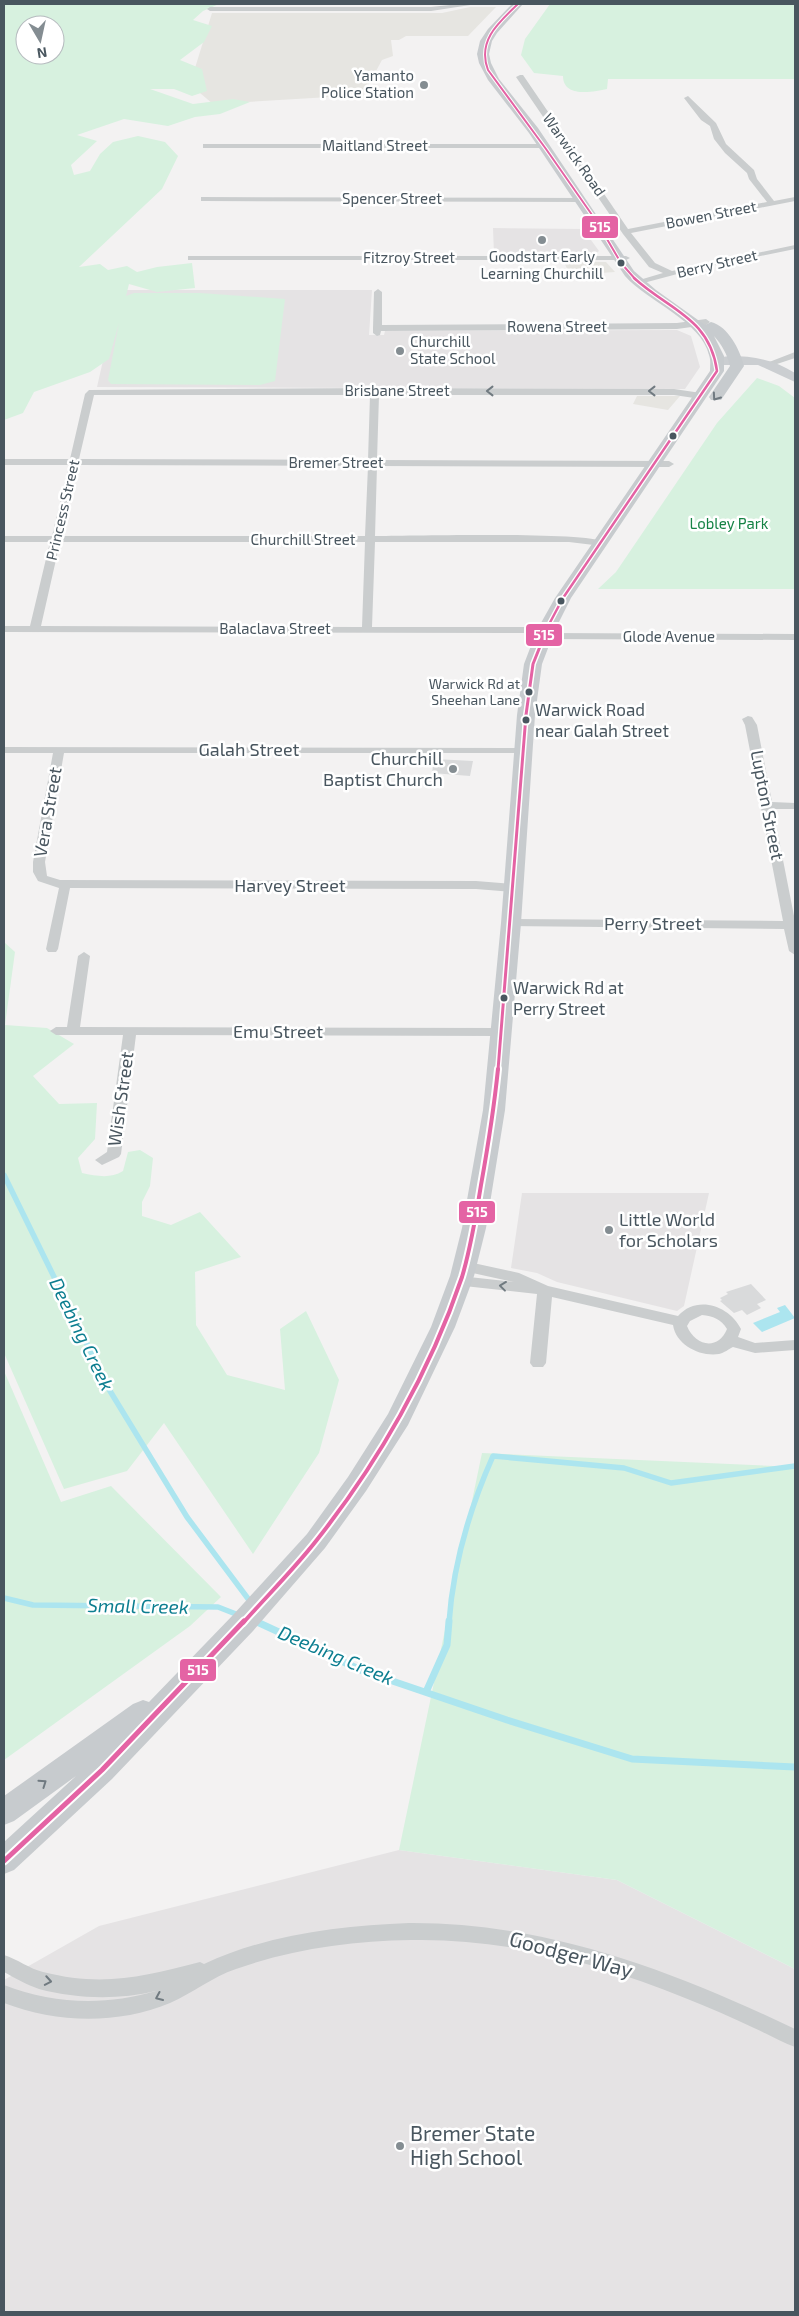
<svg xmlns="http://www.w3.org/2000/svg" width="799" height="2316" font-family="'Exo 2',sans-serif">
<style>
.commercial{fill:#e6e5e1}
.education{fill:#e5e3e4}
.green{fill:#d7f1df;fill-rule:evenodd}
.water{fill:#ace5ef}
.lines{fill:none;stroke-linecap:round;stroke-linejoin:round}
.stream-far1{stroke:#ace5ef;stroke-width:5.5}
.stream{stroke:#ace5ef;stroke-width:7}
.building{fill:#d9dadb}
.minor{fill:#cacdce;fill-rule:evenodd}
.secondary{fill:#cbced1;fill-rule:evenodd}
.primary{fill:#c7cbce;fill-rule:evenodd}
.bus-1-far4-casing{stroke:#fff;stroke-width:4}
.bus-1-far3-casing{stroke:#fff;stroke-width:5}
.bus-1-far2-casing{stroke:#fff;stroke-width:6}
.bus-1-far1-casing{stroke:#fff;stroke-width:8}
.bus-1-casing{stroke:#fff;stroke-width:9}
.bus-1-far4{stroke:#e463a4;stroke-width:2}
.bus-1-far3{stroke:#e463a4;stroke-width:2.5}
.bus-1-far2{stroke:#e463a4;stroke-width:3}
.bus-1-far1{stroke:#e463a4;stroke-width:4}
.bus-1{stroke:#e463a4;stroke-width:5}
.oneway{stroke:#707a80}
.oneway2{stroke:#6f7980}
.poi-dot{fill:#848d92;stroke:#fff;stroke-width:2}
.bus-dot{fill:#49565f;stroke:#fff;stroke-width:2}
.labels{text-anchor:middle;stroke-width:5;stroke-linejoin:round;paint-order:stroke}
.far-bus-label{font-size:14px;fill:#49565f;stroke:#fff;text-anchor:end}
.far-poi-label{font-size:15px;fill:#49565f;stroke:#fff;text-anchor:end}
.far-street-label{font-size:15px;fill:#49565f;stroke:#fff}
.far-park-label{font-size:15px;fill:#168345;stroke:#fff}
.bus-label{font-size:17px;fill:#49565f;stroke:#fff;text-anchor:start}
.street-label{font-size:18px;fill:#49565f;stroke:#fff}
.poi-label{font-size:18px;fill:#49565f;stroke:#fff;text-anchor:end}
.water-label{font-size:19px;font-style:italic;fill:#0c7e90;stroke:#fff}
.near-street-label{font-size:21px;fill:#49565f;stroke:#fff}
.near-poi-label{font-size:21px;fill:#49565f;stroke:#fff;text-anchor:start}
.line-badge{stroke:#fff;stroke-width:2}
.badge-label{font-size:14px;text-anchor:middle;font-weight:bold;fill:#fff}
</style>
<rect width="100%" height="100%" fill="#f3f2f2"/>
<!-- commercial -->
<path class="commercial" d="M470 7H496L468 36H406L399 40H391L393 56 382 60 363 95 213 104 200 93 195 68 212 13H442Z
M564 262H606L615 272 570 275Z
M637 396H680L668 410 633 404Z"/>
<!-- education -->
<path class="education" d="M493 228 583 229 599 251 595 254H494Z
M119 290H372L369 335H384L385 331 677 330 691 336 700 367 685 389 97 387Z
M522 1193H709L684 1306 677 1311 557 1282 537 1273 511 1268Z
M399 1850 617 1880 795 1969V2312H4V1980L99 1926Z"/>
<!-- green -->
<path class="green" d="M4 4H219L203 11 193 20 212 26 204 42 180 60 202 69 207 91 192 96 174 89H150L193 104 233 99 250 102 220 114 195 117 168 126 124 119 77 135 97 141 71 165 74 175 90 171 100 154 113 142 138 136 165 142 178 156 162 189 79 267 100 264 108 270 127 266 137 272 157 267 192 263 195 288 157 292 129 284 126 296 134 293H200L285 299 275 381 260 385 111 384 108 380 119 323 109 359 90 372 34 392 23 413 4 420ZM25 25H55V55H25Z
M550 4H795V79H608L607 89C593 92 563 98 563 76L534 73 521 55 525 39Z
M757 378 779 386 795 398V589H598L616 572 717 423Z
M4 942 15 952 5 1025 47 1028 74 1044 33 1076 59 1104 97 1103 95 1139 78 1158 82 1173C97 1176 110 1179 123 1171L128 1152 140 1150 153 1158 150 1186 142 1202V1216L171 1225 200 1212 241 1257 195 1272 196 1325 227 1375 285 1390 280 1329 306 1311 339 1380 319 1453 253 1554 164 1423 127 1471 64 1489 4 1353Z
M4 1371 61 1502 111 1486 221 1597 190 1626 4 1760Z
M482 1453 795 1467V1969L617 1880 399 1850Z"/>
<!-- water -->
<path class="water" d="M785 1305 795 1318 762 1332 753 1323 780 1312 777 1308Z"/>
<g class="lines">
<!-- stream-far1 -->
<path class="stream-far1" d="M4 1175 110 1391 187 1517 252 1604
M4 1598 33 1605 218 1607 241 1616
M254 1621 258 1623
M449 1623C453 1564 469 1510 493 1456L624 1468 671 1483 795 1466"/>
<!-- stream -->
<path class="stream" d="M255 1621 363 1671 507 1720 632 1759 795 1767
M426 1692 447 1645 449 1621"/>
</g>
<!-- building -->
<path class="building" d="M434 759 473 761 470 776 432 773Z
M751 1284 766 1300 757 1304 761 1308 747 1315 742 1310 734 1313 720 1301 722 1300 720 1298 728 1294 726 1292Z"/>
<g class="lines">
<!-- minor -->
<path class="minor" d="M459 4H477L431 11H210L207 9 210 7H431Z
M520 75H523L628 229 767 202 749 179 747 173 725 153 714 139 710 126 701 120 684 98 688 96 716 123 726 144 754 170 757 179 774 201 795 197V201L631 233 655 263 672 271 795 245V249L696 269 636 285V281L663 273 649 267 623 234 516 77Z
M206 144H544L548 146 544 148H203V144Z
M201 197 581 198 585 200 581 202 204 201H201Z
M188 256H626L630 258 626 260H188Z
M378 289 382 292V325L677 323 706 319 710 322 706 325 677 329 381 331 380 335 377 336 373 333V328L374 292Z
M795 352V358L768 367 764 364Z
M375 388 674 389 701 393 706 396 701 399 674 395H379L377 460 669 461 674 464 669 467 377 466 375 536C406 536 594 531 607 543L602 546 569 542H375L372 627H546L551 630 547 633 795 634V640L543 639 538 636 542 633 4 632V626H30L50 542H4V536H52L69 465H4V459H70L85 394 89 390ZM94 395H370L368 460 79 459ZM78 465 368 466 365 536H62ZM60 542H365L362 627 41 626Z
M748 716 752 717 757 725 772 802 795 803V809H773L795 921V955L789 951 784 929 507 926 505 923 511 919 783 921 745 725 742 719Z
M4 747 527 748 529 750 527 752 523 753H64L45 862 47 876 60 880 476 881 513 884 519 888 513 892 476 889 70 888 58 949 56 952H48L46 949 59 888 38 881 33 872V862L53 753H4Z
M84 952 90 956 80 1027 500 1028 506 1032 500 1036 136 1035 121 1154 119 1157 102 1165 95 1160 107 1152 123 1035H56L50 1031 56 1027H67L78 956Z
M464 1261 519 1273 548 1286 678 1316C697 1294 730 1306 741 1329L738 1337 755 1343 795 1340V1350L755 1353 733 1347C729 1349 724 1353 719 1354 700 1357 676 1345 673 1325L552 1297 546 1363 543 1367H533L530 1363 537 1294 455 1285 453 1281 455 1277 460 1276 514 1282 459 1270 457 1266 459 1262ZM702 1315C713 1316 721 1319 727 1329 718 1351 695 1346 687 1326L690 1321Z
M409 1923C545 1922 674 1971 795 2029V2047C781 2042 768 2034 754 2028 731 2017 708 2007 685 1998 598 1963 506 1938 411 1940 352 1941 292 1949 236 1969 212 1977 193 1993 170 2003 117 2025 56 2023 4 2003V1985C53 2004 105 2006 156 1991 118 2000 77 1999 39 1989 27 1985 15 1978 4 1972V1955C17 1959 30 1969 43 1972 102 1987 143 1977 200 1962L204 1964C268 1934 340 1926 409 1923Z"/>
<!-- secondary -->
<path class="secondary" d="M730 356C754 356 775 360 795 373V382L758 365H719L713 361 714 358Z"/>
<!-- primary -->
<path class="primary" d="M512 4H523L497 33 492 41 489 54 491 63 499 79 538 128 634 271 656 290 705 325 711 322C728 326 740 350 744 366L721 400H711L709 397 730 366C727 354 722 345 714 336L724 356V371L571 598 555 630 542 664 535 715 521 923 505 1110 486 1228 474 1276 455 1327 408 1425 366 1491 325 1548 253 1631 112 1779 14 1870 4 1874V1842L76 1776 14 1821 4 1825V1796L133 1704 143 1700 149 1702 233 1615 307 1534 348 1477 388 1414 431 1327 450 1276 462 1228 483 1110 501 923 517 715 524 664 537 630 555 598 710 371C710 366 711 360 709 355 702 322 647 301 625 276L529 133 488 80 479 63 477 54 480 41 488 29Z"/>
<defs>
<path id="bus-1-far4" d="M518 4C498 23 477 41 488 70L546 149 597 222 621 263 636 280"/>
<path id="bus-1-far3" d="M546 630 563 598 717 371C710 318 669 310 634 278"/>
<path id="bus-1-far2" d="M498 1070 526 715 533 664 547 629"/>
<path id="bus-1-far1" d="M243 1623C267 1596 294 1569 316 1541 378 1463 430 1372 462 1277 471 1247 476 1216 481 1185 488 1146 494 1108 498 1069"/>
<path id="bus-1" d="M4 1861 102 1770 244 1621"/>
</defs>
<!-- bus-1-far4 casing -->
<use href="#bus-1-far4" class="bus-1-far4-casing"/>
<!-- bus-1-far3 casing -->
<use href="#bus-1-far3" class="bus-1-far3-casing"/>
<!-- bus-1-far2 casing -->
<use href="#bus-1-far2" class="bus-1-far2-casing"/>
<!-- bus-1-far1 casing -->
<use href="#bus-1-far1" class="bus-1-far1-casing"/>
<!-- bus-1 casing -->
<use href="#bus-1" class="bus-1-casing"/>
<!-- bus-1-far4 -->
<use href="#bus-1-far4" class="bus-1-far4"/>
<!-- bus-1-far3 -->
<use href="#bus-1-far3" class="bus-1-far3"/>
<!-- bus-1-far2 -->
<use href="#bus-1-far2" class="bus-1-far2"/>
<!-- bus-1-far1 -->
<use href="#bus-1-far1" class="bus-1-far1"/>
<!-- bus-1 -->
<use href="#bus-1" class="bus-1"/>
</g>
<!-- one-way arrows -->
<defs><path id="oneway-chevron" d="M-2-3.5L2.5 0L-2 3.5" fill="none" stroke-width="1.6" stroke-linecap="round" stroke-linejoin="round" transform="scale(1.25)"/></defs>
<g class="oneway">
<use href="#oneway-chevron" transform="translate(490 391) rotate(-180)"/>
<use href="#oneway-chevron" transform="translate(652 391) rotate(-180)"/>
<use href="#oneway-chevron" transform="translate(503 1286) rotate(-173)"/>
<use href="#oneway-chevron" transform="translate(48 1981) rotate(10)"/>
<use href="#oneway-chevron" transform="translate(159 1997) rotate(156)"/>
</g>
<g class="oneway2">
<use href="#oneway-chevron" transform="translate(716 397) rotate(125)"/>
<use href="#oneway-chevron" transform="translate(43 1783) rotate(-35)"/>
</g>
<!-- markers -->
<g class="poi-dot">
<circle cx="424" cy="85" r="5"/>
<circle cx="542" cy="240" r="5"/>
<circle cx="400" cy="351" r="5"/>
<circle cx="453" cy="769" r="5"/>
<circle cx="609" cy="1230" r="5"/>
<circle cx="400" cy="2146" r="5"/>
</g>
<g class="bus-dot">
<circle cx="621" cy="263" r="4.5"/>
<circle cx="673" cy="436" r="4.5"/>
<circle cx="561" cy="601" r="4.5"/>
<circle cx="529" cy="692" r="4.5"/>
<circle cx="526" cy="720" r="4.5"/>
<circle cx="504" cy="998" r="4.5"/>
</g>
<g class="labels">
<!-- far-bus labels -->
<g class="far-bus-label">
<text x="520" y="689">Warwick Rd at<tspan x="520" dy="16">Sheehan Lane</tspan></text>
</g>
<!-- far-poi labels -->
<g class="far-poi-label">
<text x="414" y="81">Yamanto<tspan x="414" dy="17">Police Station</tspan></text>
<text x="542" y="262" text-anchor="middle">Goodstart Early<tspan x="542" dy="17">Learning Churchill</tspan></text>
<text x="410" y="347" text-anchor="start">Churchill<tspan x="410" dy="17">State School</tspan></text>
</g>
<!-- far-street labels -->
<g class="far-street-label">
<text x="375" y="151">Maitland Street</text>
<text transform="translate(574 155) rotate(55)" y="5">Warwick Road</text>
<text x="392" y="204">Spencer Street</text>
<text transform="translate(711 215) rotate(-11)" y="5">Bowen Street</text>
<text x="409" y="263">Fitzroy Street</text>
<text transform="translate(717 264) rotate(-13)" y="5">Berry Street</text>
<text x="557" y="332">Rowena Street</text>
<text x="397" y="396">Brisbane Street</text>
<text x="336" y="468">Bremer Street</text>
<text transform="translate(63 510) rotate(-77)" y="5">Princess Street</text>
<text x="303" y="545">Churchill Street</text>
<text x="275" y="634">Balaclava Street</text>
<text x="669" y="642">Glode Avenue</text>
</g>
<!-- far-park labels -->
<g class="far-park-label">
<text x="729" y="529">Lobley Park</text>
</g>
<!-- bus labels -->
<g class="bus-label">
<text x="535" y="716">Warwick Road<tspan x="535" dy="21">near Galah Street</tspan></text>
<text x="513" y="994">Warwick Rd at<tspan x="513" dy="21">Perry Street</tspan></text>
</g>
<!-- street labels -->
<g class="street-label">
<text x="249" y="756">Galah Street</text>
<text transform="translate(767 805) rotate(79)" y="6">Lupton Street</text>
<text transform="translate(48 812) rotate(-80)" y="6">Vera Street</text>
<text x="290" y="892">Harvey Street</text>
<text x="653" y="930">Perry Street</text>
<text x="278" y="1038">Emu Street</text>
<text transform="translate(121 1099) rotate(-82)" y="6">Wish Street</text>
</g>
<!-- poi labels -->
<g class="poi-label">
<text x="443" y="765">Churchill<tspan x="443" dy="21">Baptist Church</tspan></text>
<text x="619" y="1226" text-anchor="start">Little World<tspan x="619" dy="21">for Scholars</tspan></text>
</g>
<!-- water labels -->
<g class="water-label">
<text transform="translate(82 1334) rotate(64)" y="7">Deebing Creek</text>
<text transform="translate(138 1606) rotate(1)" y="7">Small Creek</text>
<text transform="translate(336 1655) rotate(23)" y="7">Deebing Creek</text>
</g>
<!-- near-street labels -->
<g class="near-street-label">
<text transform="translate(571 1955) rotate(15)" y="7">Goodger Way</text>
</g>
<!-- near-poi labels -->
<g class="near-poi-label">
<text x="410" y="2141">Bremer State<tspan x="410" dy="24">High School</tspan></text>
</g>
</g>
<g class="line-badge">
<rect x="581" y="215" width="38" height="24" rx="5" fill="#e463a4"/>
<rect x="525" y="623" width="38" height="24" rx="5" fill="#e463a4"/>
<rect x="458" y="1200" width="38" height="24" rx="5" fill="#e463a4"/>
<rect x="179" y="1658" width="38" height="24" rx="5" fill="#e463a4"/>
</g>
<g class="badge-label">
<text x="600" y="232">515</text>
<text x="544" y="640">515</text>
<text x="477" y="1217">515</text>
<text x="198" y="1675">515</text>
</g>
<!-- border -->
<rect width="799" height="2316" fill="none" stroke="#49565f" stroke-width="10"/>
<!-- north arrow -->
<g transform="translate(40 40) rotate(171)"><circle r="24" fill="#ffffff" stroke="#b6bbbf"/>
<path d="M0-4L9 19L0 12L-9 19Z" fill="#848d92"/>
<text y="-8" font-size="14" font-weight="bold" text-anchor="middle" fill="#49565f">N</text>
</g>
</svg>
